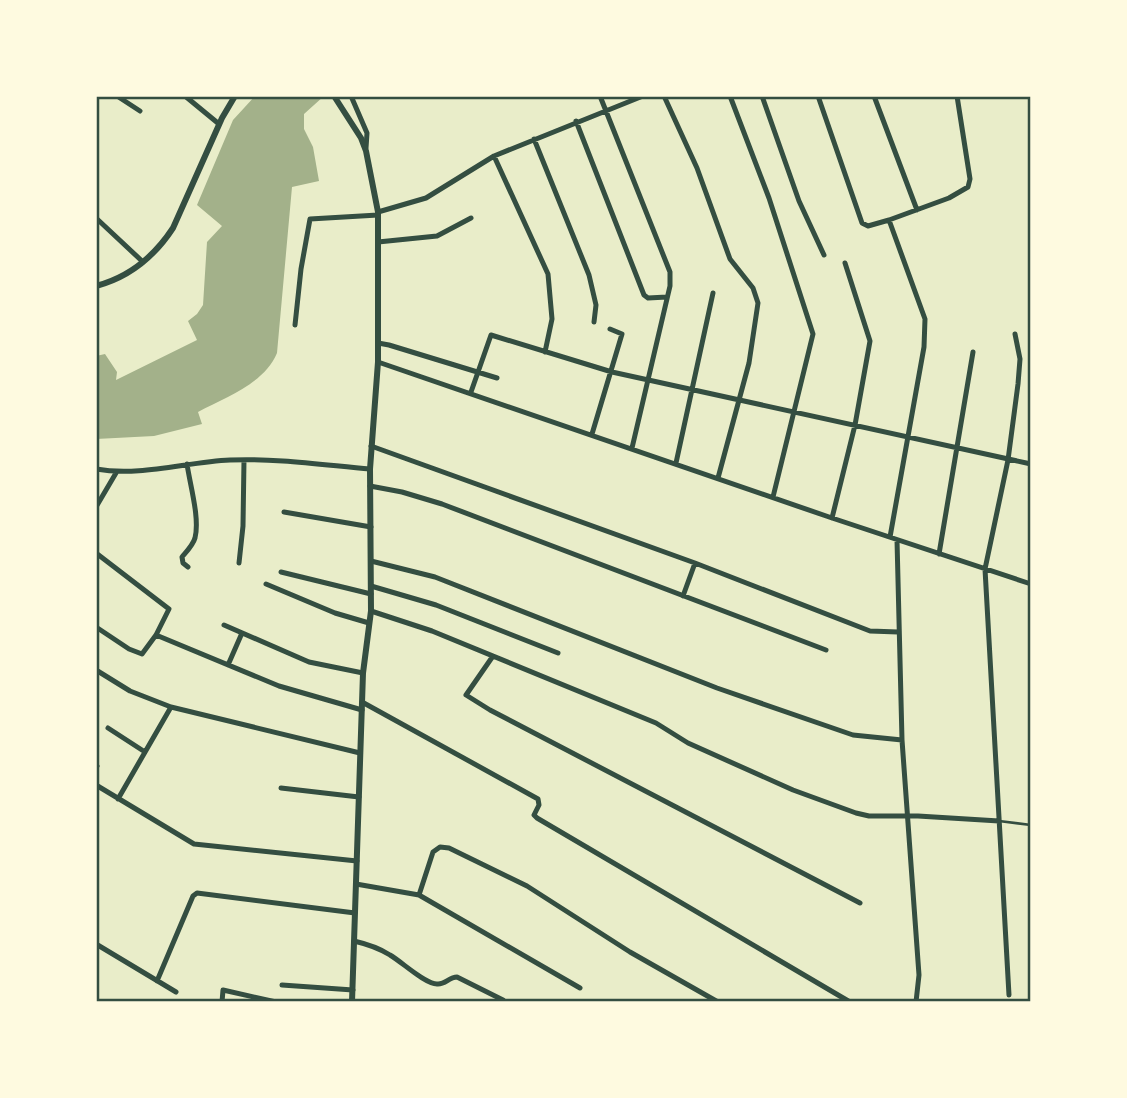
<svg xmlns="http://www.w3.org/2000/svg" width="1127" height="1098" font-family="'PT Sans',sans-serif">
<style>
.water{fill:#a3b18a}
.lines{fill:none;stroke-linecap:round;stroke-linejoin:round}
.service{stroke:#344e41;stroke-width:2.5}
.minor{stroke:#344e41;stroke-width:5}
.tertiary{stroke:#344e41;stroke-width:6}
.neatline{fill:none;stroke:#344e41;stroke-width:2.5}
</style>
<rect width="100%" height="100%" fill="#e9edc9"/>
<!-- water -->
<path class="water" d="M255 96H324L304 114V129L313 147 319 181 292 187 277 353C264 384 226 397 198 412L202 424 154 436 96 439V356L105 354 117 372 116 380 197 340 188 321 197 314 203 305 207 242 222 226 197 205 233 120Z"/>
<g class="lines">
<!-- service -->
<path class="service" d="M999 821 1031 825"/>
<!-- minor -->
<path class="minor" d="M117 96 140 111
M185 96 219 124
M351 96 367 133 366 148
M600 96 670 272V286L632 448
M664 96 697 168 730 259 753 288 758 303 749 363 718 478
M730 96 769 198 813 334 773 497
M762 96 799 201 824 255
M818 96 862 223 868 226 889 220 925 319 924 347 890 537
M874 96 917 210
M576 121 644 295 648 298 667 297
M534 139 589 275 596 305 594 322
M494 156 548 274 552 319 545 352
M378 212 426 198 494 156 643 96
M96 218 143 262
M889 220 949 198 968 187 970 179 957 96
M378 242 437 236 471 218
M295 325 301 269 310 219 378 215
M378 343 389 345 497 378
M378 362 832 518 1031 584
M471 392 491 335 612 372 1031 464
M592 434 622 334 610 329
M371 446 695 563 870 631 898 632
M676 463 713 293
M187 464C190 485 200 518 195 538 193 545 187 551 182 557L183 563 188 567
M96 469C140 477 186 462 230 460 276 458 324 465 370 469
M370 486 402 492 442 504 826 650
M96 507 116 473
M284 512 371 527
M832 518 855 425 870 341 845 263
M897 540 902 740 919 975 916 1002
M96 553 169 609 156 635 142 654 129 649 96 627
M939 554 973 352
M371 561 435 577 717 688 853 735 902 740
M239 563 243 526 244 460
M281 572 371 594
M266 584 335 613 369 623
M371 586 436 605 558 653
M683 596 695 563
M371 611 432 631 656 723 688 743 793 790 856 813 869 816H918L999 821
M224 625 309 662 363 673
M156 635 279 686 362 710
M493 656 466 695 490 710 860 903
M228 665 242 633
M96 670 130 691 171 707 360 753
M362 702 538 799 539 805 534 815 537 818 850 1002
M108 728 145 752
M96 767 97 766
M96 785 194 844 357 861
M281 788 359 797
M118 799 171 707
M356 884 419 895 580 988
M419 895 433 852 440 847 449 848 527 886 630 952 718 1002
M354 941C367 944 379 948 390 955 402 962 425 984 437 984 445 985 449 977 457 977L503 1000
M96 944 176 992
M157 981 193 896 197 893 355 913
M282 985 353 990
M1009 995 985 569 1008 460 1018 384 1020 359 1015 334
M96 1000 99 1002
M222 1002 223 990 276 1002"/>
<!-- tertiary -->
<path class="tertiary" d="M334 96 361 138 366 151 378 212V362L370 469 371 611 363 673 352 1002
M96 286C130 277 154 257 173 228L222 118 235 96"/>
</g>
<!-- border -->
<rect width="1127" height="1098" fill="none" stroke="#fefae0" stroke-width="196"/>
<rect x="98" y="98" width="931" height="902" class="neatline"/>
</svg>
